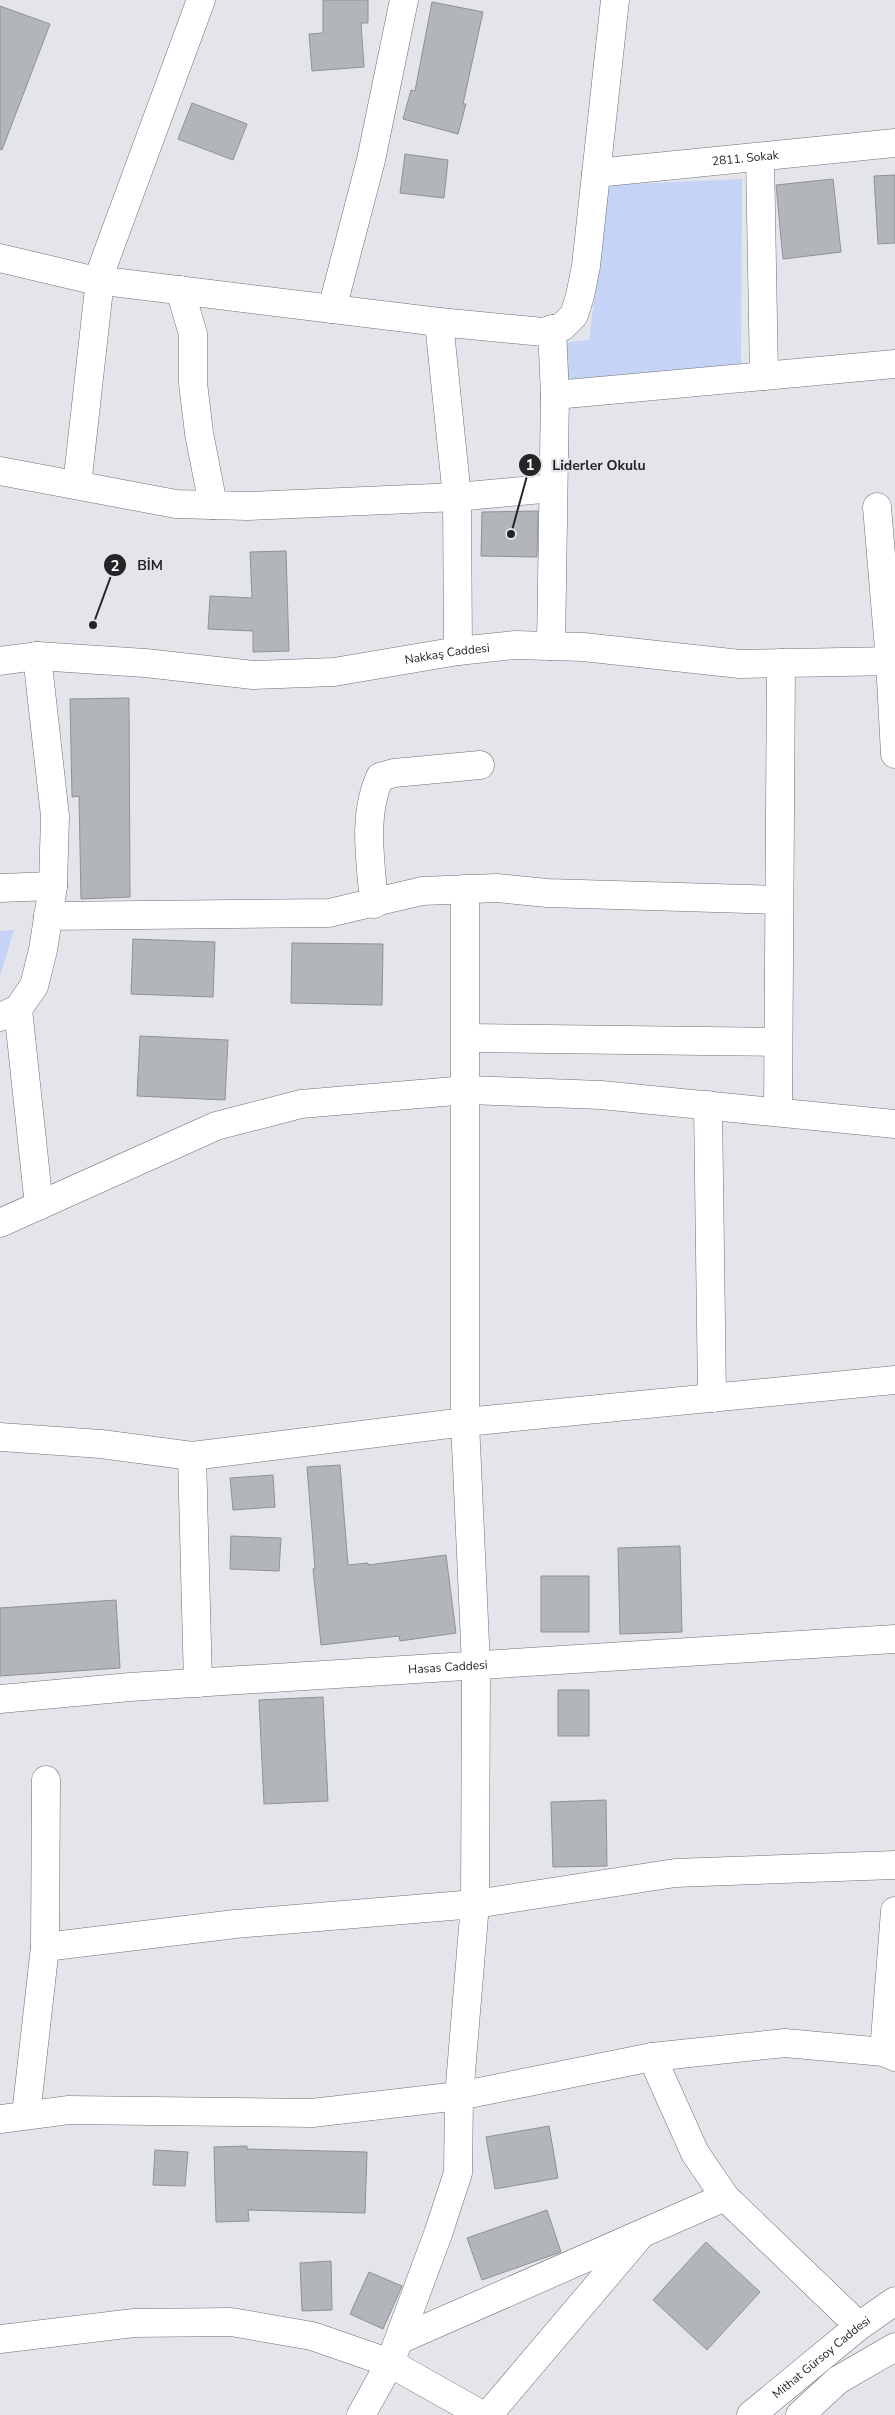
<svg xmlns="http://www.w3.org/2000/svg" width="895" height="2415" font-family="'Nunito Sans',sans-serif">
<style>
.green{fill:#c5d3f6}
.building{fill:#b2b5ba;stroke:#8f9196}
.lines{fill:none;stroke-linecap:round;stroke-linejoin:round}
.minor-casing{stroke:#6e7075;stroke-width:29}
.major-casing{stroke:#6e7075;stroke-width:29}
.minor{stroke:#fff;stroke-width:28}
.major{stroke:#fff;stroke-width:28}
.labels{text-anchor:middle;stroke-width:4.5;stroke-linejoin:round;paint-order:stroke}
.street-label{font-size:12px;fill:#242527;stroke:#e3e5eb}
.leader{fill:none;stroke:#242527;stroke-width:2}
.callout-dot{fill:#242527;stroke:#e3e5eb;stroke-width:2}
.mark-label{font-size:15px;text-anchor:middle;font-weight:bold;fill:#fff}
.callout-label{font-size:14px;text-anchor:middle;font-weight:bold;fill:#242527;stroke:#e3e5eb;stroke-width:4.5;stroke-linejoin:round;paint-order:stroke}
</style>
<rect width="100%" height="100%" fill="#e3e5eb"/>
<!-- green -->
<path class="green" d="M742 179 741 370 565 391 560 343 589 340 609 185Z
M14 930 0 976V931Z"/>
<!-- building -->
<path class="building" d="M323 0H368V23H361L364 67 312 71 309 34 323 33Z
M432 2 483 12 463 104H466L458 134 403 119 411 90 415 91Z
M0 6 50 24 2 150 0 149Z
M192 103 247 124 233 160 178 139Z
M405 154 448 160 444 198 400 193Z
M895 175V243L878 244 874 176Z
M833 179 841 252 783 259 776 185Z
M538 511 537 557 481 556 482 512Z
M286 551 289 651 253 652V631L208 629 210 596 252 598 250 552Z
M129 698 130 897 81 899 79 796 72 797 70 699Z
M133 939 215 942 213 997 131 994Z
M292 943 383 944 382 1005 291 1003Z
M140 1036 228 1040 225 1100 137 1096Z
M340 1465 348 1565 368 1563V1565L446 1555 456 1633 400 1641 399 1636 321 1645 313 1569 315 1568 307 1467Z
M273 1475 275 1507 233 1510 230 1478Z
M231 1536 281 1538 279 1571 230 1569Z
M680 1546 682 1632 620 1634 618 1548Z
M541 1576H589V1632H541Z
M116 1600 120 1668 0 1676V1608Z
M558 1690H589V1736H558Z
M323 1697 328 1801 264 1804 259 1700Z
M606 1800 607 1866 553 1867 551 1802Z
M549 2126 558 2178 495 2189 486 2137Z
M247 2146V2149L367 2152 365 2213 248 2210 249 2221 216 2222 214 2147Z
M155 2150 188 2152 185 2186 153 2185Z
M547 2210 561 2252 482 2280 467 2238Z
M706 2242 760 2292 707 2350 653 2300Z
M331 2261 332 2310 302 2311 300 2263Z
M369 2272 402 2286 383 2329 350 2314Z"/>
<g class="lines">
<defs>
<g id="minor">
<path d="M760 157 764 376"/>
<path id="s1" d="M596 173 895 143"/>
<path d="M0 258 88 279 439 322 543 332 562 327 574 315 580 296 586 266 615 0"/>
<path d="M180 290 193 334V383L199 433 213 505"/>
<path d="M332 309 371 160 404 0"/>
<path d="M439 322 457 497 458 651"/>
<path d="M555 395 895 364"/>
<path d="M0 471 176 504 247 506 457 497 553 488"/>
<path d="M77 485 101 271 201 0"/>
<path d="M877 507 890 661 895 754"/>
<path d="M551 646 555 395 552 329"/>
<path id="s2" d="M0 661 37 656 145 663 253 675 334 672 458 651 515 645 583 647 740 664 895 661"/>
<path d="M0 888 53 886"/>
<path d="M374 904C371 863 362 816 380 777L394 773 480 765"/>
<path d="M48 916 329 913 422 891 497 888 547 893 779 900"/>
<path d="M18 1009 39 1206"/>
<path d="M0 1017 18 1009 34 986 43 950 53 886 55 816 37 656"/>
<path d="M467 1038 778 1042"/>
<path d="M708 1105 712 1398"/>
<path d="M778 1112 781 663"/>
<path d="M0 1223 216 1126 301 1104 467 1090 601 1095 895 1124"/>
<path d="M0 1437 101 1444 192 1456 465 1422 895 1380"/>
<path d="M192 1456 198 1683"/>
<path id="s3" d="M0 1699 130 1687 895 1639"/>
<path d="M45 1947 235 1924 475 1904 675 1873 895 1865"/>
<path d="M884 2052 895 1911"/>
<path d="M652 2057 695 2153 725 2197 859 2326"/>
<path d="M26 2115 45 1947 46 1780"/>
<path d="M0 2119 69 2110 312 2113 459 2096 652 2057 785 2043 884 2052 895 2057"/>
<path d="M0 2339 134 2323 231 2322 312 2336 390 2363 482 2415"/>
<path d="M399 2340 725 2197"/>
<path d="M361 2415 390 2363 438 2234 458 2173 459 2096 475 1904 476 1665 465 1422V889"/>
<path d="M488 2415 638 2238"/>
</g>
<g id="major">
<path id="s4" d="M751 2415 859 2326 895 2301"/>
<path d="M800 2415 838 2380 895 2347"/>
</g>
</defs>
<!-- minor casing -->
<use href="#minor" class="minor-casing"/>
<!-- major casing -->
<use href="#major" class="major-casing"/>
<!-- minor -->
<use href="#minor" class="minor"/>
<!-- major -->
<use href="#major" class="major"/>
</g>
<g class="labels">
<!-- street labels -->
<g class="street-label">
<text dy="4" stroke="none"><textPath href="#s1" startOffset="150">2811. Sokak</textPath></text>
<text dy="4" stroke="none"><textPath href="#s2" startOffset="450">Nakkaş Caddesi</textPath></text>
<text dy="4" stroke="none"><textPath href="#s3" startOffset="449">Hasas Caddesi</textPath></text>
<text dy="4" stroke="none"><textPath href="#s4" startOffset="91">Mithat Gürsoy Caddesi</textPath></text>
</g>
</g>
<!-- callouts -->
<path class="leader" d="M511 534L530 465M93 625L115 565"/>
<g class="callout-dot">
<circle cx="511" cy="534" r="5"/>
<circle cx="93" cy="625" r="5"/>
<circle cx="530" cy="465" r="12"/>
<circle cx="115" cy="565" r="12"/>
</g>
<g class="mark-label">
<text x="530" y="470">1</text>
<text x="115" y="571">2</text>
</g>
<g class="callout-label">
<text x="599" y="470">Liderler Okulu</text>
<text x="150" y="570">BİM</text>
</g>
</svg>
